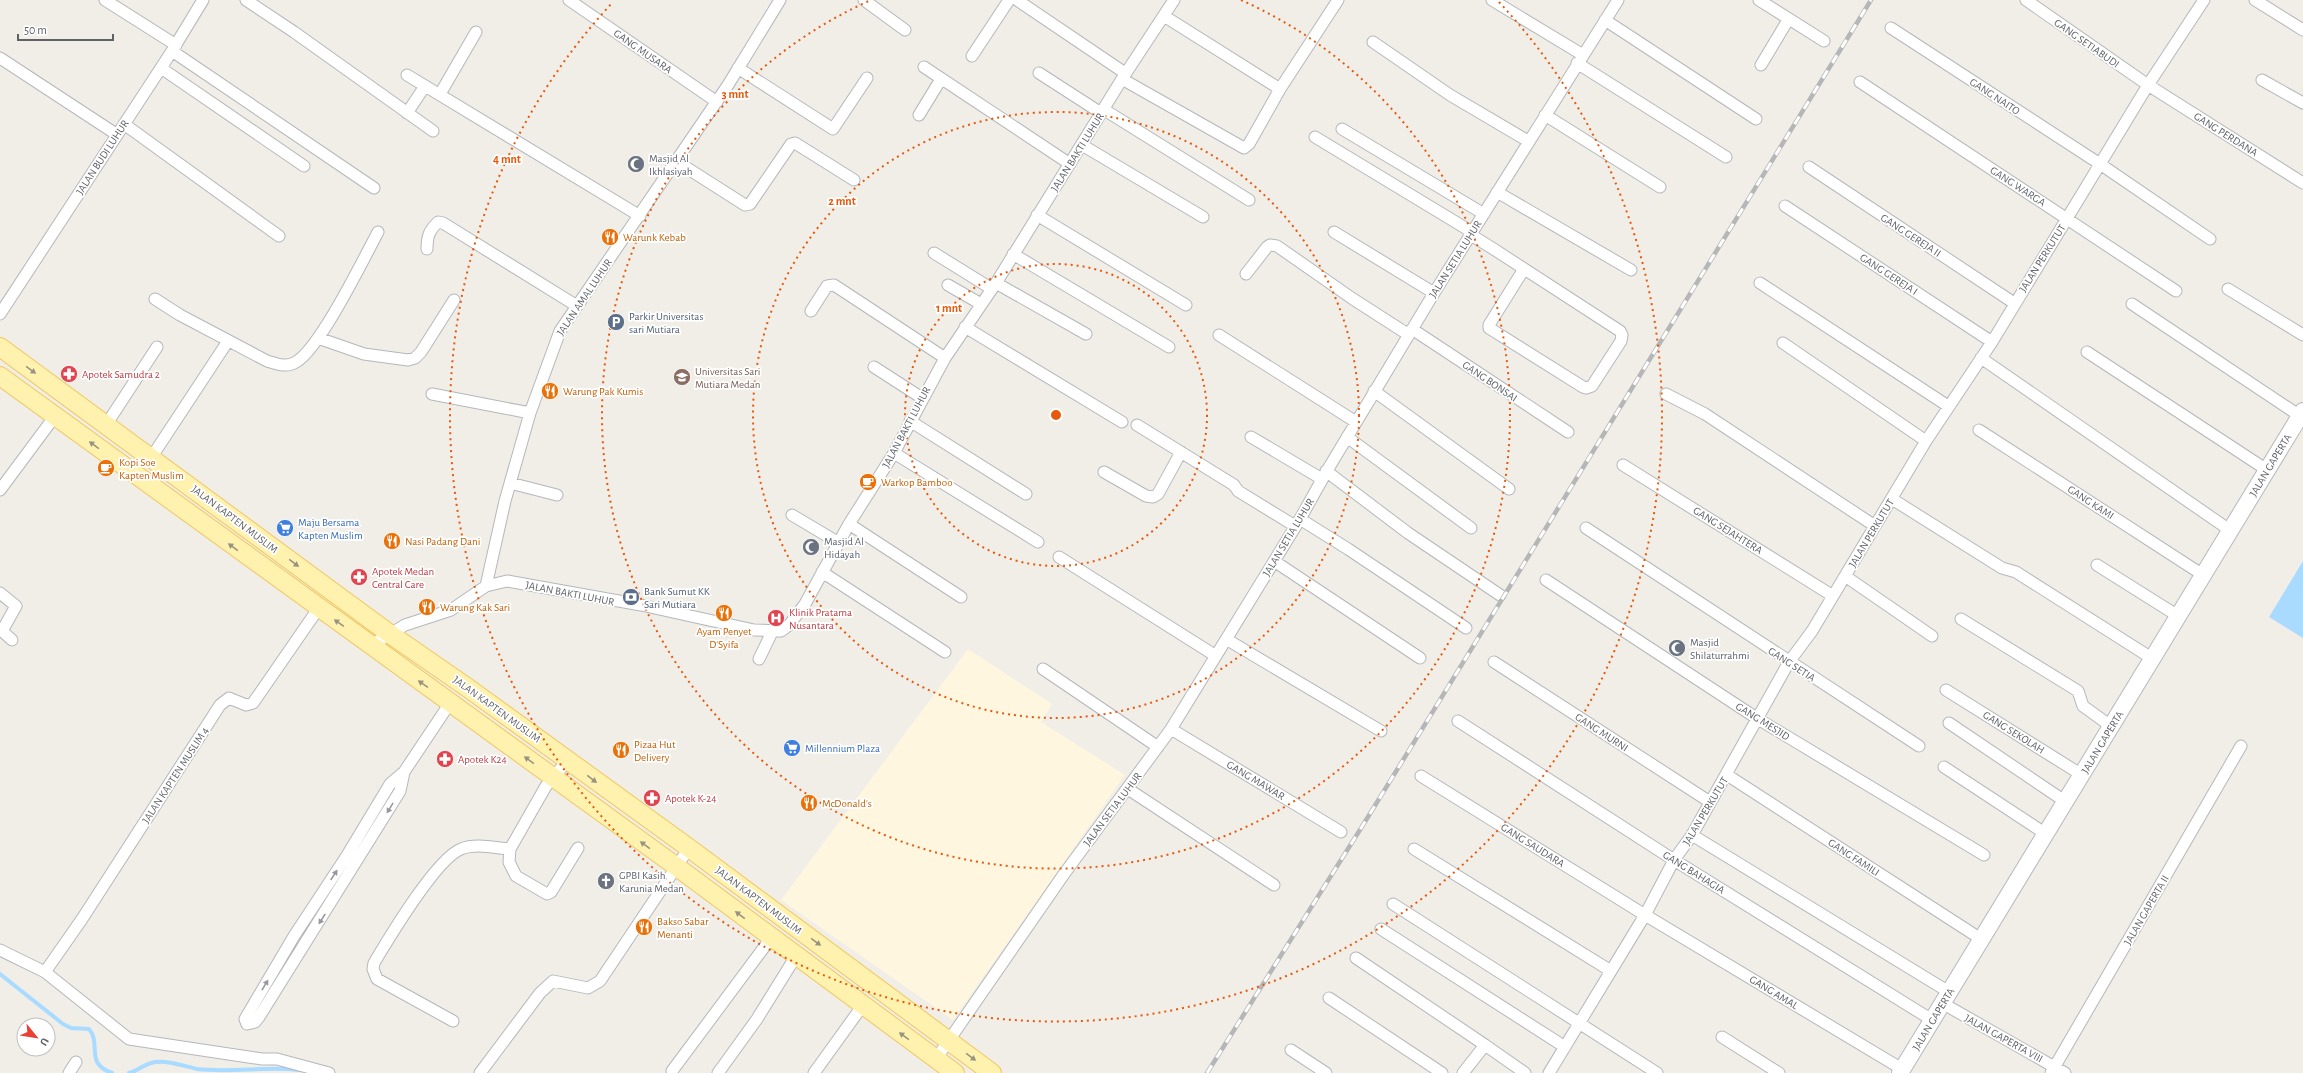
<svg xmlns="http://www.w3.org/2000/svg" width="2303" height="1073" font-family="'Alegreya Sans',sans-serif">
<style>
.commercial{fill:#fef6df}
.water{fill:#a9daff}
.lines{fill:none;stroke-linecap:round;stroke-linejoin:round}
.stream{stroke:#a9daff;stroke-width:4}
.street-casing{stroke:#b4b7bb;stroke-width:13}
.secondary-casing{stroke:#b5b9be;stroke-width:18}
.primary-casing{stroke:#f1c75f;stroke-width:20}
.street{stroke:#fff;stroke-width:11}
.secondary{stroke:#fff;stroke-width:16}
.primary{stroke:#fff1ae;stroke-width:18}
.rail-casing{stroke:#b5b6b7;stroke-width:4.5}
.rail{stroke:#fff;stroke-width:3;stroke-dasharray:9;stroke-linecap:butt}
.oneway{fill:#969480}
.oneway2{fill:#96999c}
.ring{fill:none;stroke:#e8590c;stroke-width:2;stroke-dasharray:2 4}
.labels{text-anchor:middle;stroke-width:3.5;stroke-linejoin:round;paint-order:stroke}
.street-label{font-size:11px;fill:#5e6267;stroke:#fff}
.worship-label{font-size:11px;fill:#5b616d;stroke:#fff;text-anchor:start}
.food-label{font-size:11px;fill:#c56008;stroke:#fff;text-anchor:start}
.service-label{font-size:11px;fill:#4e5e75;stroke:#fff;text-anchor:start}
.education-label{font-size:11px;fill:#785e54;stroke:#fff;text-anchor:start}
.health-label{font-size:11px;fill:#be3a42;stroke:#fff;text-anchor:start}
.shop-label{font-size:11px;fill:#366cbe;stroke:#fff;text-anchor:start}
.centre{fill:#e8590c;stroke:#fff;stroke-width:2}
.ring-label{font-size:12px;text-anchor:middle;font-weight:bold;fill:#e8590c;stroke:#fff;stroke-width:3.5;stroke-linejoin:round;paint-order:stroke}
</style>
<rect width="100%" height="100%" fill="#f0eee7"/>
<!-- commercial -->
<path class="commercial" d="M968 649 1052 704 1041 722 1125 775 953 1020 781 900Z"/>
<!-- water -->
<path class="water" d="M2303 561V638L2269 617Z"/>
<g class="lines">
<!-- stream -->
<path class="stream" d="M0 974 63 1024 71 1028 89 1029C102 1044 84 1063 112 1073
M129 1073C137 1071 144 1065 151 1063 166 1059 183 1066 197 1069 231 1073 266 1066 299 1070"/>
<defs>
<path id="street" d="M105 0 176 45
M246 0 294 32 433 131
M569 0 717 102
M864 0 905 30
M1017 0 1125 73
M1492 0 1583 55
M1759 0 1824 41
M2026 0 2148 85 2303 183
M2255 0 2303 30
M1164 16 1280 89
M1605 20 1756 119
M1891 28 2100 164 2210 239
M1373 42 1450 95 1528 141
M172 51 374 188
M972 56 1009 0
M0 58 116 134
M1577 63 1726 157
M1761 65 1788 20
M924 67 1070 164
M161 68 304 166
M738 68 833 129 867 78
M1039 73 1101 113
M407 75 640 216
M1122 79 1244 148 1249 144 1280 89 1338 0
M2262 80 2303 103
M1860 82 2176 291
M440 94 476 32
M1103 109 1249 200
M407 113 425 86
M919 115 941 79
M1545 115 1660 187
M124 124 279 236
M1342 129 1484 214
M1315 137 1472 232
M1082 145 1203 217
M676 161 745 205 750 204 791 144 795 143 854 180
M1809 167 2014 303
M1497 192 1631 270
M1785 206 1992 342
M1037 215 1186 305
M1334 232 1434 293
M1471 235 1492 248 1620 331 1622 335 1621 341 1592 386 1586 388 1583 387 1489 328V325L1524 269
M427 249C427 236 429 231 438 222L443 223 577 306
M934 253 992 289
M1013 254 1169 347
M1246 274 1267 247 1270 245 1277 246 1353 299 1409 335
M996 283 1086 334
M1760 283 1948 406
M948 285 981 304
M2228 289 2303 335
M155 299 180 315 267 361C277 364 286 368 296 362 320 348 363 260 378 232
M2132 304 2300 416
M811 311 827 286 834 285 945 358
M0 314 172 51 203 0
M965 327 1122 422
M1412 329 1568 432
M1219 335 1356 422
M318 338 364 354 408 360 415 358 421 352 454 300
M1783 343 1926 441
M2087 352 2267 470
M1981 358 2231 531
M874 367 922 398
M1374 391 1509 489
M432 394 530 413
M1666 394 1705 414 1875 526
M910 421 1026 494
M106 425 157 347
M1137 425 1234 485 1238 491 1295 526
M1979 430 2203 575
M1251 437 1322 479
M1347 437 1471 528
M894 453 1038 542
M151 458 228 341
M1623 465 1833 596
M1326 471 1408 533 1500 595
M1104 472 1146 496 1153 497 1158 494 1181 452
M510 483 557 495
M0 490 55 416
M1892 499 2002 568 2016 572 2153 659
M792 515 839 543
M1300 519 1348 549 1466 628
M849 524 961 597
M1586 528 1919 746
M1059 557 1216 656
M1274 561 1420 658
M2097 565 2178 616
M822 572 945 652
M1845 576 1932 636
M1546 580 1758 719 1984 855
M486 586 505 501 530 413 560 331 728 85 780 0
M0 593 16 606 2 631 12 640
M1961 619 2078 691 2083 706 2112 727
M1226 639 1381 731
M370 646 405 625 451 610 486 586 507 581 641 605 754 630 781 631 789 625 805 604 849 524 894 453 945 358 996 283 1122 79 1174 0
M759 659 772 632
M1494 662 1710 802
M1043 669 1158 747
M1946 690 2082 775
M1458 721 1674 860 1932 1020
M1949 723 2066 802
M1171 729 1341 832
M568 760 546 786 510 849 509 862 516 876 547 894 551 892 578 848
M1944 767 2046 834
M404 772 400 791 259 1017 255 1022 247 1024 245 1019 294 936 346 857 390 784 404 772 450 703
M1727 775 1981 939
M1421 776 1645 915 1902 1069
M1128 789 1274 885
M1692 835 1949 992
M1414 849 1611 971
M1393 904 1657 1073
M1381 929 1565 1047
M0 950 45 972 129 1039 262 1059H277L329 1073
M1356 958 1485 1045
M45 972 82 919 220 705 229 698 246 705 253 703 318 609
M1329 998 1442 1073
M1942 1003 2065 1073
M453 1021 377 979 373 969 374 963C389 938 436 859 461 849 476 843 495 848 510 849
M1722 1037 1779 1073
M1291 1050 1326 1073
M936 1059 1064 874 1171 729 1300 519 1328 469 1434 293 1618 0
M672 1071 771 938
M69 1073 76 1062
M480 1073 540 993 553 981 588 988 600 981 689 848
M718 1073 757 1019 796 956
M814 1073 863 1005
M1463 1073 1485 1045 1525 1073
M1549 1073 1645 915 1674 860 1692 835 1789 662 1812 631 1926 441 1992 342 2148 85 2204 0
M2051 1073 2241 746"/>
<path id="secondary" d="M1900 1073 2303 411"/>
<path id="primary" d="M0 347 390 634 468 688 689 848 992 1073
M0 376 677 867 955 1073"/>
</defs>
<!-- street casing -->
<use href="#street" class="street-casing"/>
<!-- secondary casing -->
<use href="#secondary" class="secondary-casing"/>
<!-- primary casing -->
<use href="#primary" class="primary-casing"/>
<!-- street -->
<use href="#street" class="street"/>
<!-- secondary -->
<use href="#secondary" class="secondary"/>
<!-- primary -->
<use href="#primary" class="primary"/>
<defs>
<path id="rail" d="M1207 1073 1363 825 1871 0"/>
</defs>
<!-- rail casing -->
<use href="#rail" class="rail-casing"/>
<!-- rail -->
<use href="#rail" class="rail"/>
</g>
<!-- one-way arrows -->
<defs><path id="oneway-solid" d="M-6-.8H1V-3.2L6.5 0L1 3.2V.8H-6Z"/></defs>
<g class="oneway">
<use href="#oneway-solid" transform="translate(31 370) rotate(36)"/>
<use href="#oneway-solid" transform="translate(94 445) rotate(-144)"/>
<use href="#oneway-solid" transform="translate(233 547) rotate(-144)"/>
<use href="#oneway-solid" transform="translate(294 563) rotate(37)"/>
<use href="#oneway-solid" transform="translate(339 623) rotate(-145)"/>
<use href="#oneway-solid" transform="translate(423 684) rotate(-145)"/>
<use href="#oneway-solid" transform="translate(529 760) rotate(-144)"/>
<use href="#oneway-solid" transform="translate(592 779) rotate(37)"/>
<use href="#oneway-solid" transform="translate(645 845) rotate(-144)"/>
<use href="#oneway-solid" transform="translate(740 915) rotate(-143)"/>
<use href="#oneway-solid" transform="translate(816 942) rotate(36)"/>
<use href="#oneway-solid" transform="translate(904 1036) rotate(-144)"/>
<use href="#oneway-solid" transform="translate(971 1057) rotate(36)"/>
</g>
<g class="oneway2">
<use href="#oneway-solid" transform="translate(390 808) rotate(121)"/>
<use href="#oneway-solid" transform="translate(334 875) rotate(-57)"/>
<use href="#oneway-solid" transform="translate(322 919) rotate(122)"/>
<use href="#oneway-solid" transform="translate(265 985) rotate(-59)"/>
</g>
<!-- distance rings -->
<g class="ring">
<circle cx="1056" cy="415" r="151"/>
<circle cx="1056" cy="415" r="303"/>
<path d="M1241 0A454 454 0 1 1 871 0"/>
<path d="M1499 2A606 606 0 1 1 613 2"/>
</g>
<!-- icons -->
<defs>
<symbol id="mosque-disc" viewBox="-11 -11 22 22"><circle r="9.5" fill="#6b7280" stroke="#fff"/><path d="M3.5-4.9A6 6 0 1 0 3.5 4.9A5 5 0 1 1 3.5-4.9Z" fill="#fff"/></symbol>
<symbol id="restaurant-disc" viewBox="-11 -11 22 22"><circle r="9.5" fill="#e8710a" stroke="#fff"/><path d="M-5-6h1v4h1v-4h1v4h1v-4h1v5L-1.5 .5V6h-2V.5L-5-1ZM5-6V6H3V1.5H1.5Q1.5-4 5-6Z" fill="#fff"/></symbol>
<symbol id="parking-disc" viewBox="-11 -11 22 22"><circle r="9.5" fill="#5c6f8a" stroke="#fff"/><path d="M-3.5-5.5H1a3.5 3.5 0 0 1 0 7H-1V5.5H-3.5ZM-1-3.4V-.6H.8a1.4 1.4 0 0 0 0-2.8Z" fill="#fff"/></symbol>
<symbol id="pharmacy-disc" viewBox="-11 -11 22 22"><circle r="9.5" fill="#e0444e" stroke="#fff"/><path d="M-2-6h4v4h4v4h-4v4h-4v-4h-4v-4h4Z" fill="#fff"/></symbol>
<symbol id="university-disc" viewBox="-11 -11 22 22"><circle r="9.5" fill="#8d6e63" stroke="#fff"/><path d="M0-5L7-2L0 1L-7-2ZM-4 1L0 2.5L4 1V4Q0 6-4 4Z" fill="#fff"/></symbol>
<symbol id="cafe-disc" viewBox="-11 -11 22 22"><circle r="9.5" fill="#e8710a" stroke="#fff"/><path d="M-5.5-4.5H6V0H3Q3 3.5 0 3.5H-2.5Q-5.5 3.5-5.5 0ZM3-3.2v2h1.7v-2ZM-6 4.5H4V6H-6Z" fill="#fff"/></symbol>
<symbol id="supermarket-disc" viewBox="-11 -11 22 22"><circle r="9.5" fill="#3f7fe0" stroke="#fff"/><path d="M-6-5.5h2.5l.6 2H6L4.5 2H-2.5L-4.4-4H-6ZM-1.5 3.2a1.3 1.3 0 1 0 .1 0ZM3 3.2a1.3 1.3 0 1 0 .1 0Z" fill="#fff"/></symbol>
<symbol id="bank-disc" viewBox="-11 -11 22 22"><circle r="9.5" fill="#5c6f8a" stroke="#fff"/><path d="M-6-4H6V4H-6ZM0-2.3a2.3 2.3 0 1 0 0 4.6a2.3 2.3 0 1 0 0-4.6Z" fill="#fff"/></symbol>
<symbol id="hospital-disc" viewBox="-11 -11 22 22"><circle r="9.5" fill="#e0444e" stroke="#fff"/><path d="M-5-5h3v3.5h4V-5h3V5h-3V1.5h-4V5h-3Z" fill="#fff"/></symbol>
<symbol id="church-disc" viewBox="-11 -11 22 22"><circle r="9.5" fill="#6b7280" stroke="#fff"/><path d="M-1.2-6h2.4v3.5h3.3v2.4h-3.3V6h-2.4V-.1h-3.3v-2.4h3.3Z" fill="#fff"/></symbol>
</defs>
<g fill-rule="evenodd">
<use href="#mosque-disc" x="626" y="154" width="20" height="20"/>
<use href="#restaurant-disc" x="600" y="227" width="20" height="20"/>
<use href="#parking-disc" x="606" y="312" width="20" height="20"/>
<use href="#pharmacy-disc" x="59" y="364" width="20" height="20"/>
<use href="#university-disc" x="672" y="367" width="20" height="20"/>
<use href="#restaurant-disc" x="540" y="381" width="20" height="20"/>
<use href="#cafe-disc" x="96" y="458" width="20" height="20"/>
<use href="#cafe-disc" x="858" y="472" width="20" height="20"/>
<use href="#supermarket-disc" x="275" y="518" width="20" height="20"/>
<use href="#restaurant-disc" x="382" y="531" width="20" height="20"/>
<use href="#mosque-disc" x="801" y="537" width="20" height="20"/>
<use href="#pharmacy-disc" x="349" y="567" width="20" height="20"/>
<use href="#bank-disc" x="621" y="587" width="20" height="20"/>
<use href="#restaurant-disc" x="417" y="597" width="20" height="20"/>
<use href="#restaurant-disc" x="714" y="603" width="20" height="20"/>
<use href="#hospital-disc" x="766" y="608" width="20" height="20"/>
<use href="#mosque-disc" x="1667" y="638" width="20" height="20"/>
<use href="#supermarket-disc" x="782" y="738" width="20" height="20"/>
<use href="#restaurant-disc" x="611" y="740" width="20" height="20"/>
<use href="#pharmacy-disc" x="435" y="749" width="20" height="20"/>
<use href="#pharmacy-disc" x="642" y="788" width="20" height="20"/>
<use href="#restaurant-disc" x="799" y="793" width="20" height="20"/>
<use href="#church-disc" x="596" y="871" width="20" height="20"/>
<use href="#restaurant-disc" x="634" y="917" width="20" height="20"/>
</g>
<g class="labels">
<!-- street labels -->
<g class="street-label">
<text transform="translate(2087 43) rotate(35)" y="4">GANG SETIABUDI</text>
<text transform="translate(643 51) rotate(35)" y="4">GANG MUSARA</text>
<text transform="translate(1995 96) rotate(33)" y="4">GANG NAITO</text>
<text transform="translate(2226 134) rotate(32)" y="4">GANG PERDANA</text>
<text transform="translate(1077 152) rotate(-58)" y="4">JALAN BAKTI LUHUR</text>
<text transform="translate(102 157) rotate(-57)" y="4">JALAN BUDI LUHUR</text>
<text transform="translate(2018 186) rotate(33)" y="4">GANG WARGA</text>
<text transform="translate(1911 235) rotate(33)" y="4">GANG GEREJA II</text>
<text transform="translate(2042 258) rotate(-58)" y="4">JALAN PERKUTUT</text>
<text transform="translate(1455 259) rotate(-58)" y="4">JALAN SETIA LUHUR</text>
<text transform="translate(1889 274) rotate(33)" y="4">GANG GEREJA I</text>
<text transform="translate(584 297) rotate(-56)" y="4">JALAN AMAL LUHUR</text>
<text transform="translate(1490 381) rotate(34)" y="4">GANG BONSAI</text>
<text transform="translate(906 427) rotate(-62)" y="4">JALAN BAKTI LUHUR</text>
<text transform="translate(2270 465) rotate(-59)" y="4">JALAN GAPERTA</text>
<text transform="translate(2091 502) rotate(33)" y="4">GANG KAMI</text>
<text transform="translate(235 519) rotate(37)" y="4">JALAN KAPTEN MUSLIM</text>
<text transform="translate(1728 530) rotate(32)" y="4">GANG SEJAHTERA</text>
<text transform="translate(1871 533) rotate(-59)" y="4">JALAN PERKUTUT</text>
<text transform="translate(1288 537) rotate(-59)" y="4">JALAN SETIA LUHUR</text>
<text transform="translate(570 593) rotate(11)" y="4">JALAN BAKTI LUHUR</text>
<text transform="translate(1792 664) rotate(33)" y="4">GANG SETIA</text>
<text transform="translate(497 709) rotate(36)" y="4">JALAN KAPTEN MUSLIM</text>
<text transform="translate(1763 721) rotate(32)" y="4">GANG MESJID</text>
<text transform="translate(1602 732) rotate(33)" y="4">GANG MURNI</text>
<text transform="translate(2014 732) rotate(32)" y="4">GANG SEKOLAH</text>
<text transform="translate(2102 742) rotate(-59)" y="4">JALAN GAPERTA</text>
<text transform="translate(175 775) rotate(-57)" y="4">JALAN KAPTEN MUSLIM 4</text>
<text transform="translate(1256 780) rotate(31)" y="4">GANG MAWAR</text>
<text transform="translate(1112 809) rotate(-53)" y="4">JALAN SETIA LUHUR</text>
<text transform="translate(1705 811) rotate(-59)" y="4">JALAN PERKUTUT</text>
<text transform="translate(1533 845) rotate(32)" y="4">GANG SAUDARA</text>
<text transform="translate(1854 857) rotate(33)" y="4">GANG FAMILI</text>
<text transform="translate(1694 872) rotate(32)" y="4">GANG BAHAGIA</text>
<text transform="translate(759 900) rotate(37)" y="4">JALAN KAPTEN MUSLIM</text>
<text transform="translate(2146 910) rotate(-60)" y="4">JALAN GAPERTA II</text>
<text transform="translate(1774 992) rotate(31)" y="4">GANG AMAL</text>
<text transform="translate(1933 1019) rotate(-59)" y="4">JALAN GAPERTA</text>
<text transform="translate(2004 1038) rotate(29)" y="4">JALAN GAPERTA VIII</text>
</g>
<!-- worship labels -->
<g class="worship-label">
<text x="649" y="162">Masjid Al<tspan x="649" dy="13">Ikhlasiyah</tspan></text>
<text x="824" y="545">Masjid Al<tspan x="824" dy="13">Hidayah</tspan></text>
<text x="1690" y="646">Masjid<tspan x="1690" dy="13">Shilaturrahmi</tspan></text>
<text x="619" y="879">GPBI Kasih<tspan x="619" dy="13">Karunia Medan</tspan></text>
</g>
<!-- food labels -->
<g class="food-label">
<text x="623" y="241">Warunk Kebab</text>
<text x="563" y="395">Warung Pak Kumis</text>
<text x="119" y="466">Kopi Soe<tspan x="119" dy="13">Kapten Muslim</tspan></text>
<text x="881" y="486">Warkop Bamboo</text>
<text x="405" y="545">Nasi Padang Dani</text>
<text x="440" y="611">Warung Kak Sari</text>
<text x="724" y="635" text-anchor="middle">Ayam Penyet<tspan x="724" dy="13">D'Syifa</tspan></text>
<text x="634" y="748">Pizaa Hut<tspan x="634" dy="13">Delivery</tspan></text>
<text x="822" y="807">McDonald's</text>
<text x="657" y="925">Bakso Sabar<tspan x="657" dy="13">Menanti</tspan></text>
</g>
<!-- service labels -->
<g class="service-label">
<text x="629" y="320">Parkir Universitas<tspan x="629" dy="13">sari Mutiara</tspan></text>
<text x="644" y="595">Bank Sumut KK<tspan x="644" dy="13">Sari Mutiara</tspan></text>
</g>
<!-- education labels -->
<g class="education-label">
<text x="695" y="375">Universitas Sari<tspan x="695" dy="13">Mutiara Medan</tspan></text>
</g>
<!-- health labels -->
<g class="health-label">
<text x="82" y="378">Apotek Samudra 2</text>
<text x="372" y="575">Apotek Medan<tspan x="372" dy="13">Central Care</tspan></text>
<text x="789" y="616">Klinik Pratama<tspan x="789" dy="13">Nusantara</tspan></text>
<text x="458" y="763">Apotek K24</text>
<text x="665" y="802">Apotek K-24</text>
</g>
<!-- shop labels -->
<g class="shop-label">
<text x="298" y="526">Maju Bersama<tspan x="298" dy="13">Kapten Muslim</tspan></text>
<text x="805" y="752">Millennium Plaza</text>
</g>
</g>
<circle cx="1056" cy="415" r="6" class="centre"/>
<g class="ring-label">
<text x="735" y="98">3 mnt</text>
<text x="507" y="163">4 mnt</text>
<text x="842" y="205">2 mnt</text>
<text x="949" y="312">1 mnt</text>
</g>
<!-- north arrow -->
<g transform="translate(36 1037) rotate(120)"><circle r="19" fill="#ffffff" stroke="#bfc0c2"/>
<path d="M0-3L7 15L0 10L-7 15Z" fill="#e94134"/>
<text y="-6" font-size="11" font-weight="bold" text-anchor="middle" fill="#5e6267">U</text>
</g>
<!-- scale -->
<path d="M18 34v6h95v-6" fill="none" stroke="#5e6267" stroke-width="2"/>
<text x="24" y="34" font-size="12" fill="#5e6267" stroke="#ffffff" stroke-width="3" paint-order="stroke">50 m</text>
</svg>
